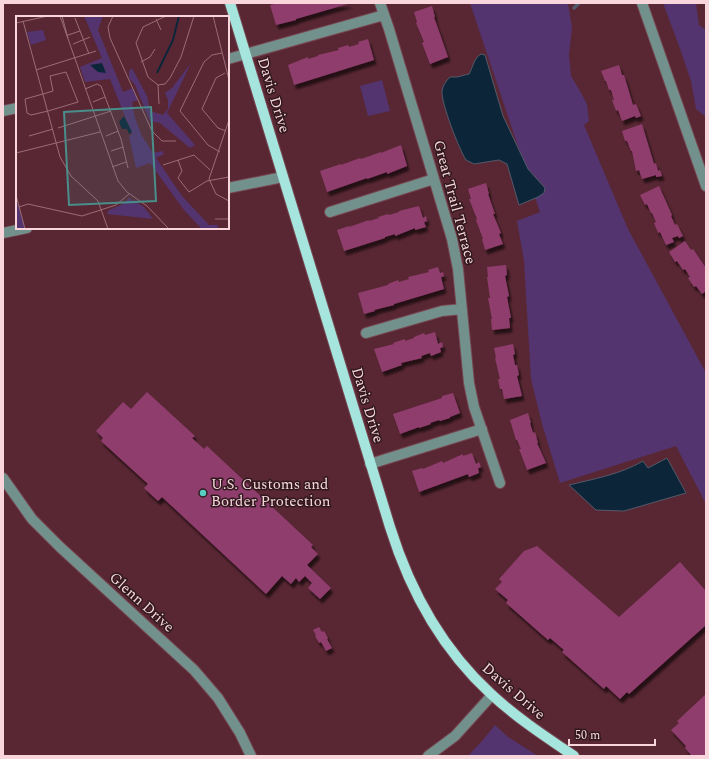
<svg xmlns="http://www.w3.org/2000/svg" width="709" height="759" font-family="Spectral,serif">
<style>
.green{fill:#53346f}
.water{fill:#0c2539;stroke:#535a6a}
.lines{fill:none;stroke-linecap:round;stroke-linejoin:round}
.stream{stroke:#535a6a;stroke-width:3.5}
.building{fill:#8f3d6d;filter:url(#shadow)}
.minor-casing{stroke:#764651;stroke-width:12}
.major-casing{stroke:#764651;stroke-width:12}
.minor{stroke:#72908c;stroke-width:10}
.major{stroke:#a6e5de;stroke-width:10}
.poi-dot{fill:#57cec2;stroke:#30191e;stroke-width:1.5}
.labels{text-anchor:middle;stroke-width:3;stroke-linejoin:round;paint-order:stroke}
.street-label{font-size:15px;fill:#f8d6dc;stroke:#30191e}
.poi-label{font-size:15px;fill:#f8d6dc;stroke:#30191e;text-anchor:start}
.inset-river{fill:none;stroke:#0c2539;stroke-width:2}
.inset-road{fill:none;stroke:#996d77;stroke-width:1}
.view{fill:#498e8a;fill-opacity:0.15;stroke:#498e8a;stroke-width:2}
.inset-edge{fill:none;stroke:#f8d6dc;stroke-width:2}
</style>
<defs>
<filter id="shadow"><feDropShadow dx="2.5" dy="4.5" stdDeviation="1" flood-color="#0009"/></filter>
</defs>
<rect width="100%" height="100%" fill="#592733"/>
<!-- green -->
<path class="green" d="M470 3H568L572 28 569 54 571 76 580 91 587 104 589 121 584 125 628 229 706 373V504L676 446 560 483 542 424 531 379 524 261 517 221 540 212Z
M663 3H696L699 25 706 30V117L696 109 691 81 679 46Z
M382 80 390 111 368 116 360 86Z
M495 725 508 737 538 756H468L482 741Z"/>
<!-- water -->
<path class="water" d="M481 54 485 55 503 116 528 169 545 188 544 193 538 197 519 205 507 164 499 160 474 164 466 160C459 149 441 103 442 91 443 85 446 81 450 77H457L469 74C473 67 474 58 481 54Z
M667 458 686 493 624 511 596 510 569 485C594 479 621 474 643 461L648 468Z"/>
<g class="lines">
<!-- stream -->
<path class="stream" d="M574 8 579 3"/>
</g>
<!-- building -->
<path class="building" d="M279 3H351L296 19V20L276 25 270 5Z
M432 6 435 17H434L448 57 430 64 422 43 424 42 416 23 417 22 414 12Z
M368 39 374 60 294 85 288 65 308 57V59L318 56V55L339 50 338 48 348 45 349 47 359 44 358 42Z
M619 65 622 75H624L633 105 636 104 641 116 636 118 635 116 622 121 618 110 616 111 612 100H614L611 90H609L606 81H605L601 71Z
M642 124 654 164 656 163 658 171 660 170 662 176 656 177V175L642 179 639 170 636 171 632 151H631L627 141H625L622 131Z
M401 145 407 166 387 174V172L367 179V178L327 192 320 171 341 164V165L360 158 361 159 381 152V153Z
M486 183 489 194H488L495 214H493L501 233 499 234 503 244 485 250 482 239H483L476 220 477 219 469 199H471L468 189Z
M659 186 672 215 671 216 675 225 677 224 683 236 679 238 678 236 672 238 674 242 666 245 660 232 658 233 654 223 656 222 652 213H651L647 204 645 205 640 195Z
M419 206 423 218 426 216 427 221 424 222 426 227 415 230V228L395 236V234L385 237V238L344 251 337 230 349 226V227L369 220V221L379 218 378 217 388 214 389 215 399 212V211Z
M685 241 691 250 693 249 706 268V291L702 294 696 286 694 287 688 278 690 277 685 269 683 270 677 261 675 262 669 252Z
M506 265 507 275 505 276 509 296 507 297 511 318H509L510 328 492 330 491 319H492L488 298H490L487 277H488L487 267Z
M438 267 440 273 443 272 444 276 441 277 444 289 394 304V305L374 310 375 311 364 314 358 293 388 285V284L398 280 399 282 409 279 408 277 429 272 428 270Z
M435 332 438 344 442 342 443 347 440 348 441 352 431 356 430 353 421 356 422 358 401 363 402 365 382 372 374 349 394 344 393 343 405 339V341L414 338V337L424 333 425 335Z
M513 344 515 354 513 355 515 365H517L519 375 517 376 522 396 504 399 502 389H500L498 379H500L495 358H496L494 348Z
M147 392 195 436 192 438 204 449 207 446 313 545 311 547 318 554 307 565 331 588 320 599 308 588 312 583 305 576 299 582 296 578 291 584 282 576 266 594 162 497 158 501 144 488 148 484 101 441 103 438 96 431 123 402 131 409Z
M453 393 460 413 450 417V418L440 421 439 420 430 423 431 424 419 428V427L400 434 393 414 442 398V396Z
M528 413 531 423H530L533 433 535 432 538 443H537L546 463 527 470 519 449H521L517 440H516L510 420Z
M472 453 476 464 479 462 481 467 478 468 479 473 469 477 468 474 419 492 412 471 422 468 423 469 442 461 443 463 463 454V456Z
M537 546 619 617 680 562 706 591V625L629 694 627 692 620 699 606 686 604 689 562 652 564 650 550 638 548 640 506 603 508 600 495 589 502 582 499 579 524 551Z
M319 627 322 632 324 631 328 638 327 639 332 648 326 651 321 642 319 643 315 636 316 635 313 630Z
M706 694V756H692L685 748 686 746 671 730 679 723 677 721Z"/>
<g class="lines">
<defs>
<path id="minor" d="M380 3 389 29 452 239 458 269 469 383 474 407 500 483
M642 3 706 186
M228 59 384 15
M3 111 17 108
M228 188 283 177
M330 212 434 179
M3 233 27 228
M366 333 442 311 462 309
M370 464 482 429
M3 478 32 519 60 547 194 670 218 698 240 733 251 756
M428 756 455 736 492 695"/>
<path id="major" d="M230 3 390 527C410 591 442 649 491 694 517 718 546 737 574 756"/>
</defs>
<!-- minor casing -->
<use href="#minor" class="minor-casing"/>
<!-- major casing -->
<use href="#major" class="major-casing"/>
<!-- minor -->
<use href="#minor" class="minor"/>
<!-- major -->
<use href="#major" class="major"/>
</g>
<!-- markers -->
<circle class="poi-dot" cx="203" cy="493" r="4"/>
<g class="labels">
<!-- street labels -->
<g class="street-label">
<text transform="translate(274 95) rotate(73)" y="5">Davis Drive</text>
<text transform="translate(455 202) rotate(75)" y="5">Great Trail Terrace</text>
<text transform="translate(368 405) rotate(73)" y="5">Davis Drive</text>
<text transform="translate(142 602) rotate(42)" y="5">Glenn Drive</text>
<text transform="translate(514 691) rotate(41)" y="5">Davis Drive</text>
</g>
<!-- poi labels -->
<g class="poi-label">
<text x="211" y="489">U.S. Customs and<tspan x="211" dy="17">Border Protection</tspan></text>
</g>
</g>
<!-- overview -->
<g transform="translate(16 16)">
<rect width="213" height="213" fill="#592733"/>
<path d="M68 0H87L82 14 107 76 117 72 122 84 116 86 119 102 126 120 137 137 146 135 148 138 140 142 166 180 193 209H202L201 213 185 212 168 194 134 147 120 152 113 120 116 118 94 63 69 66 64 51 86 42ZM27 14 30 24 15 29 11 16ZM175 47 151 97 179 129 174 132 144 107 134 105 119 69 113 62V55L116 52 131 80 134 95 147 99 152 93V84L149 77 156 72ZM0 182 9 213H0ZM113 182 128 191 137 203 91 198 93 194 107 188Z" fill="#53346f"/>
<path d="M86 47 90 57 82 56 74 49ZM108 100 116 116 113 118 111 113H106L103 106Z" fill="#0c2539"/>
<path class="inset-river" d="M141 57 157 24 163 0"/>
<path class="inset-road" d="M44 0 102 165 111 176 131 190 153 213M46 0 52 22M97 0 92 11 94 22 136 115 146 125H160M150 0 127 11 120 27 132 61 142 69 149 68 154 62 165 41 178 0M197 0 213 64M59 2 73 38M140 3 145 14M7 5 44 141 55 160 82 185 92 213M0 7 32 0M52 19 64 15M57 28 74 21M125 46 134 41 139 33M20 54 80 35M209 57 200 62 186 93 202 112 210 115M142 69 143 88M69 73 81 68 85 70 105 123 112 152M27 78 37 75 34 60 50 56 62 86 32 95M27 78 9 83 11 97 15 99 32 95M77 86 89 81M213 104 193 163 200 178 213 185M42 112 95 95M13 120 37 113M90 120 102 115M95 135 107 131M204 136 192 129 164 95 188 46 196 39 206 37M0 137 84 116M162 144 166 155 162 162 173 176 191 165 213 161M147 149 178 139 194 154M96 151 110 146M0 179 9 213M3 191 12 188 66 200 100 189 113 178M199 203H213"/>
<path class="view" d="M135 91 140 185 53 189 48 96Z"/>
<rect width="213" height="213" class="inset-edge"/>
</g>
<!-- border -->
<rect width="709" height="759" fill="none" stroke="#f8d6dc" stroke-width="8"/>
<!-- scale -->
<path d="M569 739v6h86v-6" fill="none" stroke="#f8d6dc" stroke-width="2"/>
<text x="575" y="739" font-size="12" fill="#f8d6dc" stroke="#30191e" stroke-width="3" paint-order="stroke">50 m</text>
</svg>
